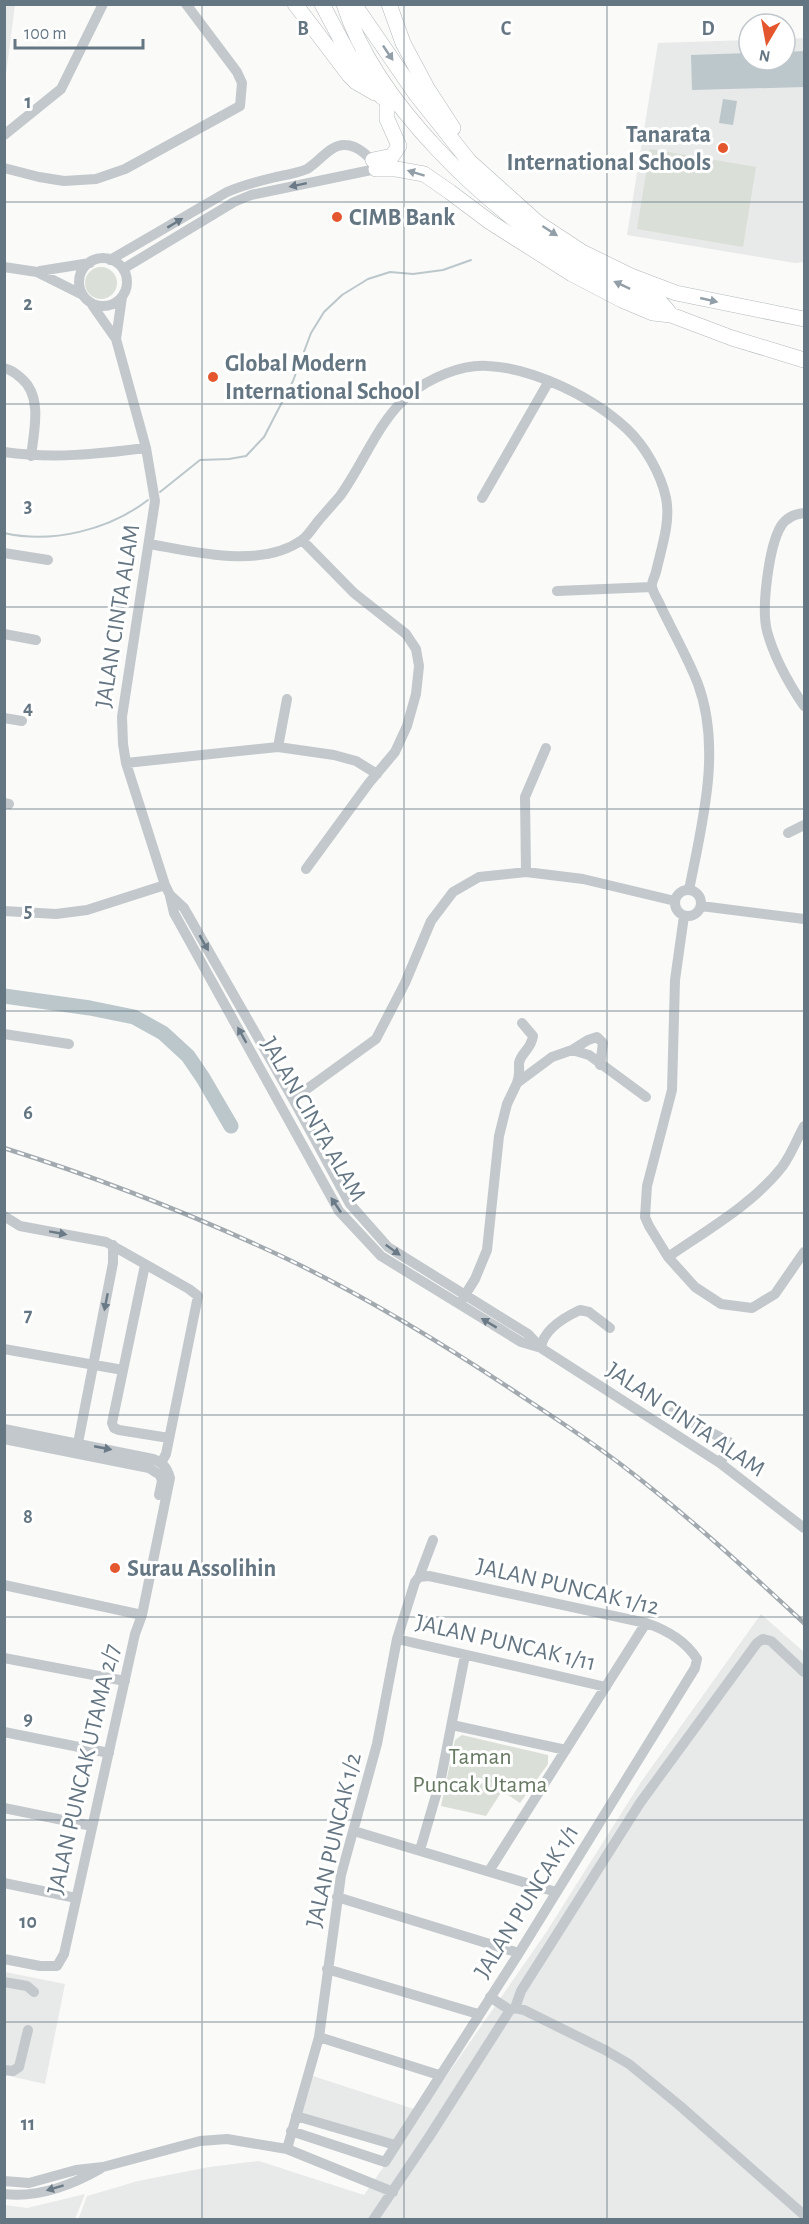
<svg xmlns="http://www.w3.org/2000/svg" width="809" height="2224" font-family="'Alegreya Sans',sans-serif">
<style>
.built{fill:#e8e9e9}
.green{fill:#dadfd7}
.water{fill:#bbc7cb}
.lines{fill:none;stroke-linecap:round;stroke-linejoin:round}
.stream{stroke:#bbc7cb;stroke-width:2}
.river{stroke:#bbc7cb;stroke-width:15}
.highway-casing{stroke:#b4b9bd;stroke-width:16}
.minor{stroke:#c3c8cc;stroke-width:10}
.highway{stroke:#fff;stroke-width:15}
.rail-casing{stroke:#a2aab0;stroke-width:4.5}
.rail{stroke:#fff;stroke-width:2;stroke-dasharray:7;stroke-linecap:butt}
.oneway{fill:#939fa8}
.oneway2{fill:#6a7a87}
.grid{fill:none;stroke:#657683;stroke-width:1.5;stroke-opacity:0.55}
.poi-dot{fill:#e4572e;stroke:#fff;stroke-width:2}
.labels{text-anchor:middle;stroke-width:6;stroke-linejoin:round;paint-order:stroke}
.poi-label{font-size:24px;font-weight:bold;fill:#657683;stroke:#fff;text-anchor:start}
.street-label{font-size:24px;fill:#657683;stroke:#fff}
.park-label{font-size:24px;fill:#687a64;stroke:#fff}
.grid-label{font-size:20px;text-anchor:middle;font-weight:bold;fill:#657683;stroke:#fff;stroke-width:6;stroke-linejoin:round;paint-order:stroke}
</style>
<rect width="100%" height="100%" fill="#fafaf8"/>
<!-- built -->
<path class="built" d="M5 4 15 5 5 82 4 5Z
M804 38V262L795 263 627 235 658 43 749 40V60H785V39Z
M761 1614 804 1652V2219L78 2220 87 2196 138 2181 209 2167 259 2161 364 2195 547 1931 641 1782Z
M5 1972 65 1984 45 2084 5 2075Z
M310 2075 414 2109 394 2142 300 2113Z
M85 2194 75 2219H5V2205L27 2208Z"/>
<!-- green -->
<path class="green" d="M650 149 756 167 743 247 637 229Z
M85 283a16 16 0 1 1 32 0a16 16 0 1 1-32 0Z
M462 1735 548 1755V1764L520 1803 502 1791 486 1816 441 1806 455 1740Z"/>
<!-- water -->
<path class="water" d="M804 51V87L692 90 691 55 749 53V60H785V52Z
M723 99 737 101 733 125 719 123Z"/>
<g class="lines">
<!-- stream -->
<path class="stream" d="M160 492 200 460 229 459 246 456 264 437 293 381 311 333 324 312 342 295 368 279 390 272 413 274 443 270 471 260
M4 533C52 544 109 530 148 500"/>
<!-- river -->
<path class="river" d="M4 996 90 1008 134 1017 163 1033 188 1056 203 1078 231 1126"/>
<defs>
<path id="highway" d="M295 4 349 75 356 82 375 93
M322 4 349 55 382 97
M344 4C375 103 488 210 576 262 592 272 611 281 629 289 638 293 651 295 659 301 663 305 667 310 671 315
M354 4 415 93 469 161 538 223 582 252 631 276 676 293 804 319
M389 4 403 43 427 88 453 128
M373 160 392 156 399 146 387 119V105
M376 169H396L424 174 450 192 490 222 572 274 622 300 653 313 671 315 732 338 804 360"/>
</defs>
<!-- highway casing -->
<use href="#highway" class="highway-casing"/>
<!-- minor -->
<path class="minor" d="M4 135 61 89 103 4
M4 168 39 177 64 181 96 179 125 169 240 106 242 83 237 72 186 4
M79 282a24 24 0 1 1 48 0a24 24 0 1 1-48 0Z
M110 260 227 192C243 185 259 181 276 177 286 175 298 173 307 169 319 162 331 144 345 145 358 145 372 158 376 169L251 195 234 202 123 269
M4 267 37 272 83 295
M40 271 90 263
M90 302 116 339 146 448 155 501 122 717 123 744 126 763 165 885 170 895 184 908 293 1099 350 1204 388 1247 528 1334 541 1348 720 1463 804 1528
M116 339 122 297
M4 368C12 370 15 373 21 378 43 396 34 431 31 456
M4 452C53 459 98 454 146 448
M482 498 549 381
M804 513C795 514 786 518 781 526 769 546 761 608 767 631 774 657 789 684 804 706
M302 540 354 593 406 634 416 649 419 666 416 694 407 726 395 752 369 783 306 869
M150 544C195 552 261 569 302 540 308 536 314 526 319 520 326 512 333 504 340 496 364 463 378 421 409 395 429 378 462 364 488 366 534 368 594 398 627 429 645 446 661 474 666 498 671 522 661 549 656 572 655 576 651 583 652 587 653 593 659 601 661 607 673 632 688 658 698 684 722 749 702 824 689 890
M4 553 48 560
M557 591 652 587
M4 634 36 640
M4 718 22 721
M278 747 287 699
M126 763 278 747 334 755 356 761 377 774
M4 803 9 804
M788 833 804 825
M526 872 525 797 546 748
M675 903a13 13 0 1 1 26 0a13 13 0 1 1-26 0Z
M170 896 174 913 339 1211 381 1256 521 1342 538 1347
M701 906 804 919
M4 911 56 914 87 910 165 885
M684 916 675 980 672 1090 647 1186 645 1217 649 1226 668 1257 695 1287 721 1304 752 1308 775 1294 804 1252
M4 1034 69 1044
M572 1050 588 1040 597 1037 603 1043 600 1065
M517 1083C520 1075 519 1070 519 1063 521 1052 531 1050 533 1036L522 1023
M293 1099 376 1039 405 983 431 921 453 892 479 877 526 872 583 879 675 901
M4 1216 20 1226 106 1242 189 1289 198 1296 166 1454 161 1463
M668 1257C707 1230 752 1205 782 1167 791 1155 797 1139 804 1126
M145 1265 112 1423 114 1428 119 1430 169 1438
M462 1300 475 1279 487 1250 499 1136 507 1104 517 1083 552 1057 572 1050 589 1055 646 1097
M541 1348C543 1330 565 1317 580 1310L589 1312 610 1328
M4 1349 123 1370
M673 1412 729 1442V1447L720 1463
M4 1429 153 1459C163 1463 167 1467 170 1478L142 1615 135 1634 64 1954 57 1966H40L4 1959
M4 1439 149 1468 160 1475 162 1481 159 1495
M80 1449 78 1443 113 1263V1245
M4 1585 142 1615
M397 1639 606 1687
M4 1658 125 1681
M452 1725 566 1750
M4 1732 109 1753
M4 1808 92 1826
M354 1831 556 1892
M420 1850 441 1778 465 1655
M489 1871 646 1623
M4 1883 76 1898
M337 1897 519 1953
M327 1969 478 2014
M4 1982 27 1986 34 1992
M490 1997 510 2010 515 2008 524 2010 605 2050 629 2064 679 2105 804 2215
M515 2008 521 1991 640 1803 757 1643 763 1639 771 1641 804 1672
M319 2037 439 2075
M4 2070 13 2071 19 2067 28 2030
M296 2116 395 2145
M291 2131 385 2162 519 1953 695 1668 697 1659C685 1640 667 1630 646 1623L429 1576 419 1577
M287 2149 319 2037 341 1875 377 1744 397 1639 415 1582 419 1577 433 1540
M4 2181 29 2183 76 2170 103 2167 200 2141 227 2139 287 2149 393 2192
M4 2194C37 2198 72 2185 100 2169
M373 2220 429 2137 510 2010"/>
<!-- highway -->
<use href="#highway" class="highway"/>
<defs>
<path id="rail" d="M4 1148C99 1178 191 1214 281 1256 368 1297 450 1348 529 1401 561 1422 593 1443 623 1466 686 1514 746 1569 804 1623"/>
</defs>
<!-- rail casing -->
<use href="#rail" class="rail-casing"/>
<!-- rail -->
<use href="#rail" class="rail"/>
</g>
<!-- one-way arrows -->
<defs><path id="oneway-solid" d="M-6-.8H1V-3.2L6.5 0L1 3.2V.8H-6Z" transform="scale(1.5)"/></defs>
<g class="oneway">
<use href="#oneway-solid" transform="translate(388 53) rotate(56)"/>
<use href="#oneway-solid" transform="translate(416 173) rotate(-163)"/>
<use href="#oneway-solid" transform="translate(550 231) rotate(33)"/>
<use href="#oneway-solid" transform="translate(622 285) rotate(-155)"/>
<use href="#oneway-solid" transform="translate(709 300) rotate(13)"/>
</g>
<g class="oneway2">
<use href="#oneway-solid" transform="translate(298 185) rotate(168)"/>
<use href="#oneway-solid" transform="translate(175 223) rotate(-31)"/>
<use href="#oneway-solid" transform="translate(204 943) rotate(60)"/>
<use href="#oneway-solid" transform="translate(242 1035) rotate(-119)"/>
<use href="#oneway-solid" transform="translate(336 1205) rotate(-124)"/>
<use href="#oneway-solid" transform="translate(58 1233) rotate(10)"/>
<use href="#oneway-solid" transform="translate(393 1250) rotate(36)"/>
<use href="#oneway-solid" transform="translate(106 1302) rotate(101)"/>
<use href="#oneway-solid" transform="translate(489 1323) rotate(-149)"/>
<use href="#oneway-solid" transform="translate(103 1448) rotate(11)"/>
<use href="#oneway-solid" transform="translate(55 2188) rotate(163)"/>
</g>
<!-- grid -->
<path class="grid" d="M202 4V2220M404 4V2220M607 4V2220M4 202H804M4 404H804M4 607H804M4 809H804M4 1011H804M4 1213H804M4 1415H804M4 1617H804M4 1820H804M4 2022H804"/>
<!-- markers -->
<g class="poi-dot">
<circle cx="723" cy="148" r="6"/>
<circle cx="337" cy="217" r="6"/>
<circle cx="213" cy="377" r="6"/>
<circle cx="115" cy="1568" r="6"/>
</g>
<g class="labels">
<!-- poi labels -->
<g class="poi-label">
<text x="711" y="142" text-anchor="end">Tanarata<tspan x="711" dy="28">International Schools</tspan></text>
<text x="349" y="225">CIMB Bank</text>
<text x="225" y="371">Global Modern<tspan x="225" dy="28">International School</tspan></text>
<text x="127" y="1576">Surau Assolihin</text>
</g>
<!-- street labels -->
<g class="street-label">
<text transform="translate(117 616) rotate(-81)" y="8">JALAN CINTA ALAM</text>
<text transform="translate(314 1119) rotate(60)" y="8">JALAN CINTA ALAM</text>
<text transform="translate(686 1419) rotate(34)" y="8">JALAN CINTA ALAM</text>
<text transform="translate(568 1586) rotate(13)" y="8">JALAN PUNCAK 1/12</text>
<text transform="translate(506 1642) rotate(13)" y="8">JALAN PUNCAK 1/11</text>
<text transform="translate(83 1769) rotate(-77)" y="8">JALAN PUNCAK UTAMA 2/7</text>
<text transform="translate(333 1840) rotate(-77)" y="8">JALAN PUNCAK 1/2</text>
<text transform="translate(526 1901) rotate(-58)" y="8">JALAN PUNCAK 1/1</text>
</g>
<!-- park labels -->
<g class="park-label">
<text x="480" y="1764">Taman<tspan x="480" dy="28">Puncak Utama</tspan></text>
</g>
</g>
<g class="grid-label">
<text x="303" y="35">B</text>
<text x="506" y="35">C</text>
<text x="708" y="35">D</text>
<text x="28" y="108">1</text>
<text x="28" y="310">2</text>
<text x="28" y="512">3</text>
<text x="28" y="714">4</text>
<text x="28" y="917">5</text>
<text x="28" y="1119">6</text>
<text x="28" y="1321">7</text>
<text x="28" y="1523">8</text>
<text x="28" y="1725">9</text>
<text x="28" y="1928">10</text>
<text x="28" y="2130">11</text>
</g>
<!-- border -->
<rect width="809" height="2224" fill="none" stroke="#657683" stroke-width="12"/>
<!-- north arrow -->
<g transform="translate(767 42) rotate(190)"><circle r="28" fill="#ffffff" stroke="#c1c8cd" stroke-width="1.5"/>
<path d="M0-4.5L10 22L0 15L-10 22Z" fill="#e4572e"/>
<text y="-9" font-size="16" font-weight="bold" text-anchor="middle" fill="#657683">N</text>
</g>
<!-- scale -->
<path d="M15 39v9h128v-9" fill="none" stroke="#657683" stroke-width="3"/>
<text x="24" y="39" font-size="18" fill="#657683" stroke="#ffffff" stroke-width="4.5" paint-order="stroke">100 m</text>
</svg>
